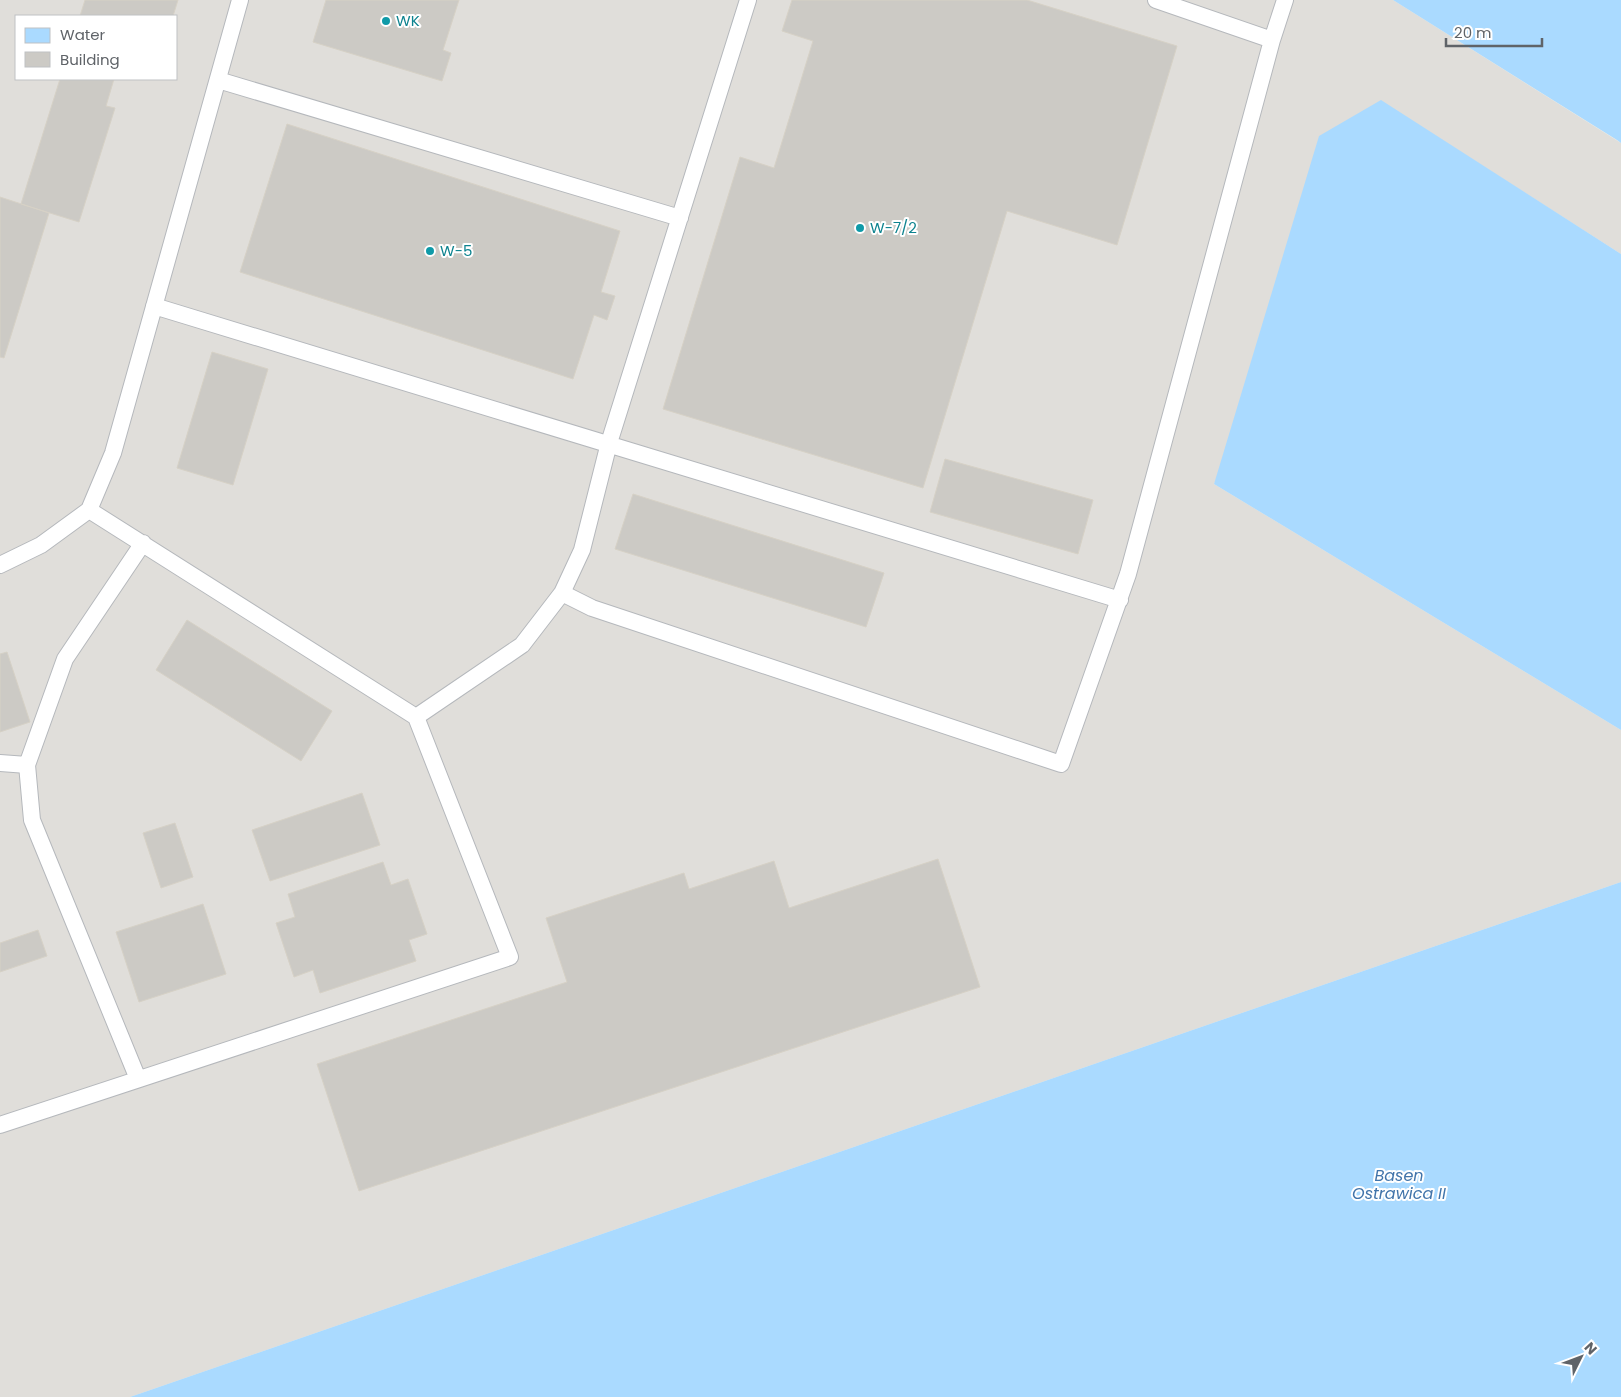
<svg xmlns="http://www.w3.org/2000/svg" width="1621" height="1397" font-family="Poppins,sans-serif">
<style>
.industrial{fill:#e0deda;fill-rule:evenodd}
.water{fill:#aadaff}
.building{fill:#cccac5;stroke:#d6d1c6}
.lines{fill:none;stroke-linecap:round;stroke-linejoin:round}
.lane-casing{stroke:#b5b8bc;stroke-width:18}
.lane{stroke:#fff;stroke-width:16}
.culture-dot{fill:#0f9aa8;stroke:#fff;stroke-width:2}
.labels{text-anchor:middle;stroke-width:4;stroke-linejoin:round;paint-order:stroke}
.culture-label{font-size:15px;fill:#0d838f;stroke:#fff;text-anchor:start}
.water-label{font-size:16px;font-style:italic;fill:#4174aa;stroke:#fff}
</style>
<rect width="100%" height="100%" fill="#f1efe8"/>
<!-- industrial -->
<path class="industrial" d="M0 0H1393L1621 143V254L1381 101 1214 484 1621 730V882L130 1397H0ZM16 16H176V79H16Z"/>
<!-- water -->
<path class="water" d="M1393 0H1621V143L1617 140Z
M1381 100 1621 254V730L1214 484 1319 136Z
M1621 882V1397H130Z"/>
<!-- building -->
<path class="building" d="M85 0H178L173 16H80Z
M326 0H459L443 50 451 53 442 81 313 42Z
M792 0H1027L1177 46 1117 245 1007 211 923 488 663 409 740 157 774 168 813 41 782 31Z
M60 79H114L106 106 115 108 79 222 21 204Z
M287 124 620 231 601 292 615 296 607 320 594 315 573 379 240 272Z
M0 197 49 213 4 358 0 357Z
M212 352 268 369 233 485 177 468Z
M945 459 1093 500 1078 554 930 512Z
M633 494 884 573 866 627 615 549Z
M187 620 332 711 301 761 156 670Z
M7 652 30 722 0 732V654Z
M362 793 380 845 270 881 252 830Z
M175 823 193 877 161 888 143 833Z
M938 859 980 987 359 1191 317 1064 567 982 546 918 684 873 689 889 774 861 789 908Z
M383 862 391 885 408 879 427 934 409 940 416 961 320 993 313 970 294 977 276 923 295 917 288 894Z
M203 904 226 974 139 1002 116 932Z
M38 930 47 956 0 972V943Z"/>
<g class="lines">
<defs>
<path id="lane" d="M1156 0 1272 40
M218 80 680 218
M154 306 1120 600
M0 565 41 545 89 510 113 453 240 0
M562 593 592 608 1061 764 1128 574 1272 40 1285 0
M416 717 522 645 562 593 582 550 609 443 748 0
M0 763 27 765
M138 1079 32 820 27 765 65 659 143 543
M0 1125 510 957 416 717 89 510"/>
</defs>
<!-- lane casing -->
<use href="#lane" class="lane-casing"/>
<!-- lane -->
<use href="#lane" class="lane"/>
</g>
<!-- markers -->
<g class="culture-dot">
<circle cx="386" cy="21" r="5"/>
<circle cx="860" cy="228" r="5"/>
<circle cx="430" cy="251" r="5"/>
</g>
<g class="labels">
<!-- culture labels -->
<g class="culture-label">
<text x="396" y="26">WK</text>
<text x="870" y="233">W-7/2</text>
<text x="440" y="256">W-5</text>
</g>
<!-- water labels -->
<g class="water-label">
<text x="1399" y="1181">Basen<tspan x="1399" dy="18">Ostrawica II</tspan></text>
</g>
</g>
<!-- legend -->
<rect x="15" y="15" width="162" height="65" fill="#ffffff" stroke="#bfc1c3"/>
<rect x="25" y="28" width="25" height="15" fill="#aadaff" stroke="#bfc1c3"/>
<text x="60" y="40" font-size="15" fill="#5f6368">Water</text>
<rect x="25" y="52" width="25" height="15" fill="#cccac5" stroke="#bfc1c3"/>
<text x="60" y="65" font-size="15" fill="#5f6368">Building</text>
<!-- north arrow -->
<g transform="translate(1581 1357) rotate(48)" stroke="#ffffff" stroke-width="4" paint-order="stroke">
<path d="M0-4L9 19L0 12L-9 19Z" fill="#5f6368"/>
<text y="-8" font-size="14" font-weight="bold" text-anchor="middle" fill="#5f6368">N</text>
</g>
<!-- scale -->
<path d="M1446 38v8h96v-8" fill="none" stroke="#5f6368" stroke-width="2.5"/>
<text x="1454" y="38" font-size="15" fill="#5f6368" stroke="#ffffff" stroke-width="4" paint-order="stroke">20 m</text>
</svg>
